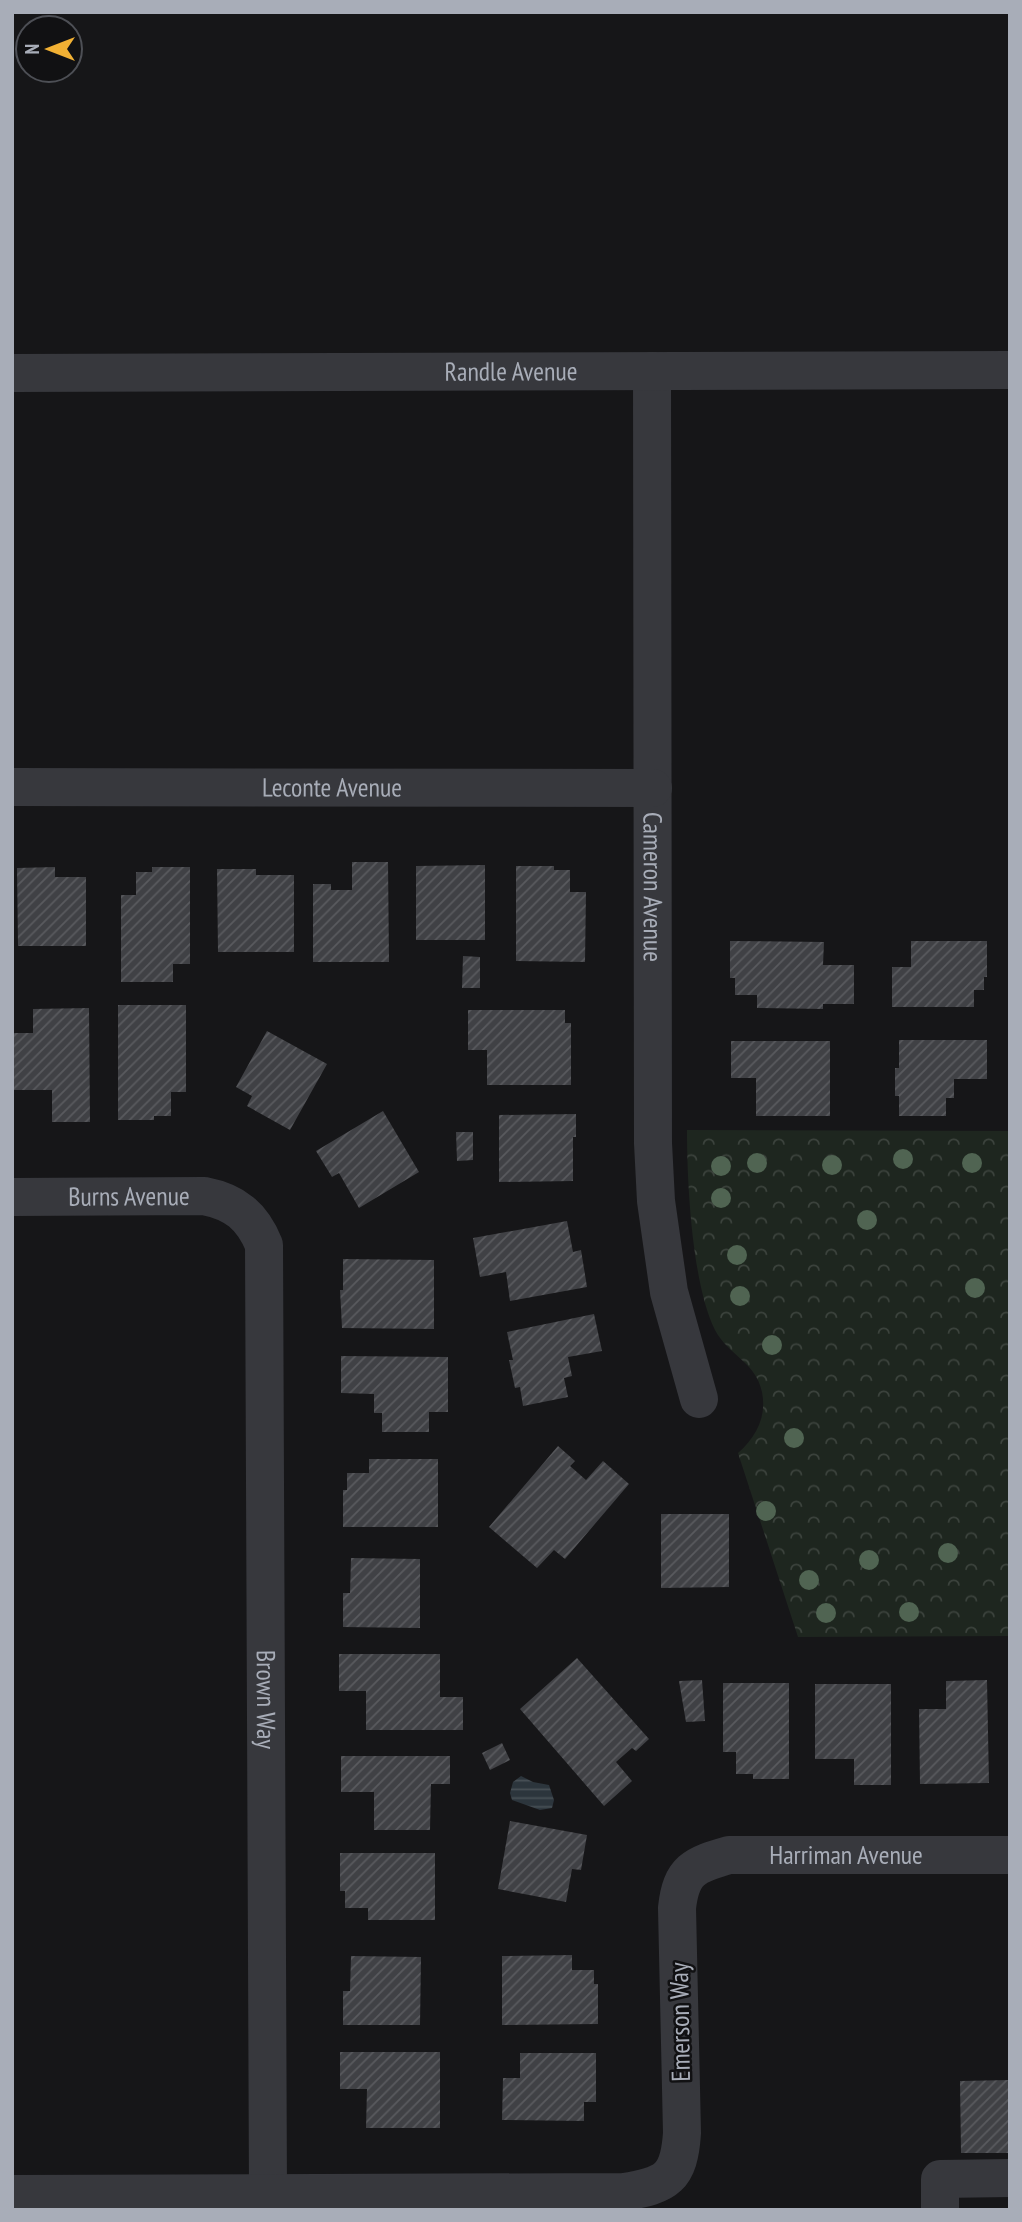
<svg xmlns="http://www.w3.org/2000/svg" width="1022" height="2222" font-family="'PT Sans Narrow',sans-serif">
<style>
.park{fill:url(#park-crowns)}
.water{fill:url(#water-rules)}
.building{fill:url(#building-hatch)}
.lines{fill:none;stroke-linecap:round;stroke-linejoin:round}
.minor{stroke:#37383d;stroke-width:38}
.tree{fill:#506452}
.labels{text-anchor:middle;stroke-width:5;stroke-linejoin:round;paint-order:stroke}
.street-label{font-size:26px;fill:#a8adb8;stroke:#111113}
</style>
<defs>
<pattern id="park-crowns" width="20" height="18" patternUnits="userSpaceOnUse" patternTransform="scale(1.75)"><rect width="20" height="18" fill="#1e261f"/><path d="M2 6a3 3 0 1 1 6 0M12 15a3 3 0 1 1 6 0" fill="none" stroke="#3c433d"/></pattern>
<pattern id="water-rules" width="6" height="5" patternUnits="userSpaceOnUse" patternTransform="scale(1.75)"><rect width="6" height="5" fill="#2c353c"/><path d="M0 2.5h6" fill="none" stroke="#485056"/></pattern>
<pattern id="building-hatch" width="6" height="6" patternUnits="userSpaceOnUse" patternTransform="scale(1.75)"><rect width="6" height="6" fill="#404145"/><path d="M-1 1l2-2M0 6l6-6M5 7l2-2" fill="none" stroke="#595a5e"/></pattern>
</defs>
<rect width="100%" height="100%" fill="#161618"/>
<!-- park -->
<path class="park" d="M687 1130 1010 1131V1636L798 1637 738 1453C756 1437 767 1417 762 1392 756 1362 728 1355 715 1330 692 1284 687 1182 687 1130Z"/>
<!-- water -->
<path class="water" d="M521 1776 533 1782 549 1785 554 1800 552 1808 540 1810 512 1800 510 1793 513 1782Z"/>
<!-- building -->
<path class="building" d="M352 862H388L389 962H313V884H331V890H352Z
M485 865V940H416V866Z
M516 866H554V870H570V892H586L585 962 516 961Z
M55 867V877H86V946H18L17 868Z
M152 867H190V964H173V982H121V895H136V872H152Z
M217 869H256V875H294V952H218Z
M730 941 824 942 823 965H854V1004H823V1009L757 1008V995H735V978H730Z
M911 941H987V977H984V990H974V1007H892V967H911Z
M463 956 480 957V988H462Z
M118 1005H186V1092H171V1116H154V1120H118Z
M89 1008 90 1122H52V1090H14V1033H33V1009Z
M468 1010H565V1023H571V1085H487V1050H468Z
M267 1031 327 1064 290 1130 247 1106 252 1096 236 1087Z
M899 1040H987V1079H954V1098H946V1116H899V1096H895V1068H899Z
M731 1041H830V1116H756V1078H731Z
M383 1111 419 1172 359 1208 339 1173 332 1177 316 1151Z
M576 1114V1137H573V1181L499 1182V1115Z
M456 1132H473V1160L457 1161Z
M567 1221 573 1252 581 1250 587 1287 510 1301 506 1272 480 1277 473 1238Z
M343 1259 434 1260V1329L342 1328 340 1290H343Z
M594 1314 602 1351 568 1357 572 1376 564 1378 568 1397 523 1406 520 1387 515 1388 509 1360H513L507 1332Z
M341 1356 448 1357V1412H429V1432H382V1413H374V1394L341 1393Z
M558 1446 575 1461 570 1466 586 1480 603 1461 629 1484 565 1559 554 1550 537 1568 489 1527Z
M369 1459H438V1527H343V1490H347V1473H369Z
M661 1514H729V1587L661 1588Z
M351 1558 420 1559V1628L343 1627V1593H350Z
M339 1654H440V1697H463V1730H366V1691H339Z
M577 1658 649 1739 636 1751 632 1748 616 1762 632 1781 604 1806 520 1709Z
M702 1680 705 1721 686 1722 679 1681Z
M987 1680 989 1783 920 1784 919 1709H946V1681Z
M723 1683H789V1779H753V1774H736V1752H723Z
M815 1684H891V1785H854V1759H815Z
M502 1743 510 1760 490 1770 482 1753Z
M341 1756H450V1784H431L430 1830H374V1792H341Z
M510 1821 587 1835 581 1870 572 1869 566 1902 498 1889Z
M340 1853H435V1920H368V1908H345V1891H340Z
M572 1955V1970H594V1984H598V2024L502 2025V1956Z
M351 1956 421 1957 420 2025H343V1991H350Z
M340 2052H440V2128H366L367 2089H340Z
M520 2053H596V2102H584V2121L502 2120 503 2078H520Z
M1010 2080V2153H961L960 2081Z"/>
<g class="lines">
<!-- minor -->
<g class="minor">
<path id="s1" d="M652 371 653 1143 656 1201 669 1292 699 1399"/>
<path id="s2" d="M12 373 1010 370"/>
<path id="s3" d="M12 787 653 788"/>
<path id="s4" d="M12 1197 204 1196C235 1202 252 1216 264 1245L268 2193"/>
<path id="s5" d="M12 2194 624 2192C667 2185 679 2178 682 2133L677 1908C681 1870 694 1865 729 1855H1010"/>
<path d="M940 2210V2179L1010 2178"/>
</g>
</g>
<!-- trees -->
<g class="tree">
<circle cx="903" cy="1159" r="10"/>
<circle cx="757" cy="1163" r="10"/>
<circle cx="972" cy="1163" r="10"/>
<circle cx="832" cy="1165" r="10"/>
<circle cx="721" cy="1166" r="10"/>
<circle cx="721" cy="1198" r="10"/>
<circle cx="867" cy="1220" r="10"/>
<circle cx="737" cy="1255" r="10"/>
<circle cx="975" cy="1288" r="10"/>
<circle cx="740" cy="1296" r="10"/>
<circle cx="772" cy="1345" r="10"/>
<circle cx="794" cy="1438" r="10"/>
<circle cx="766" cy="1511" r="10"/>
<circle cx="948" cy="1553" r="10"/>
<circle cx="869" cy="1560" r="10"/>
<circle cx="809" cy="1580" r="10"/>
<circle cx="909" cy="1612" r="10"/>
<circle cx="826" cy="1613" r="10"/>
</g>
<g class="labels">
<!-- street labels -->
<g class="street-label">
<text dy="9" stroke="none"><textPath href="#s2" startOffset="499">Randle Avenue</textPath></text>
<text dy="9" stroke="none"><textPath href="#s3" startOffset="320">Leconte Avenue</textPath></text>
<text dy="9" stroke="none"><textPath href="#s1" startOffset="516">Cameron Avenue</textPath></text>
<text dy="9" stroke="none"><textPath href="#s4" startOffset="117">Burns Avenue</textPath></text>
<text dy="9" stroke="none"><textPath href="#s4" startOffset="728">Brown Way</textPath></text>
<text dy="9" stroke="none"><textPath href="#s5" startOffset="1130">Harriman Avenue</textPath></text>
<text transform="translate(680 2022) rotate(-91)" y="9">Emerson Way</text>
</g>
</g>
<!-- border -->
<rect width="1022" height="2222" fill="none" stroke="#a8adb8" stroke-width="28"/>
<!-- north arrow -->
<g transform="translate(49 49) rotate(270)"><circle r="33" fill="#111113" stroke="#4d4f55" stroke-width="2"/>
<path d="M0-5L12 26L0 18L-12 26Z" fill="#f2b134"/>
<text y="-10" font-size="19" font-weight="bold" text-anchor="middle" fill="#a8adb8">N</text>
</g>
</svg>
